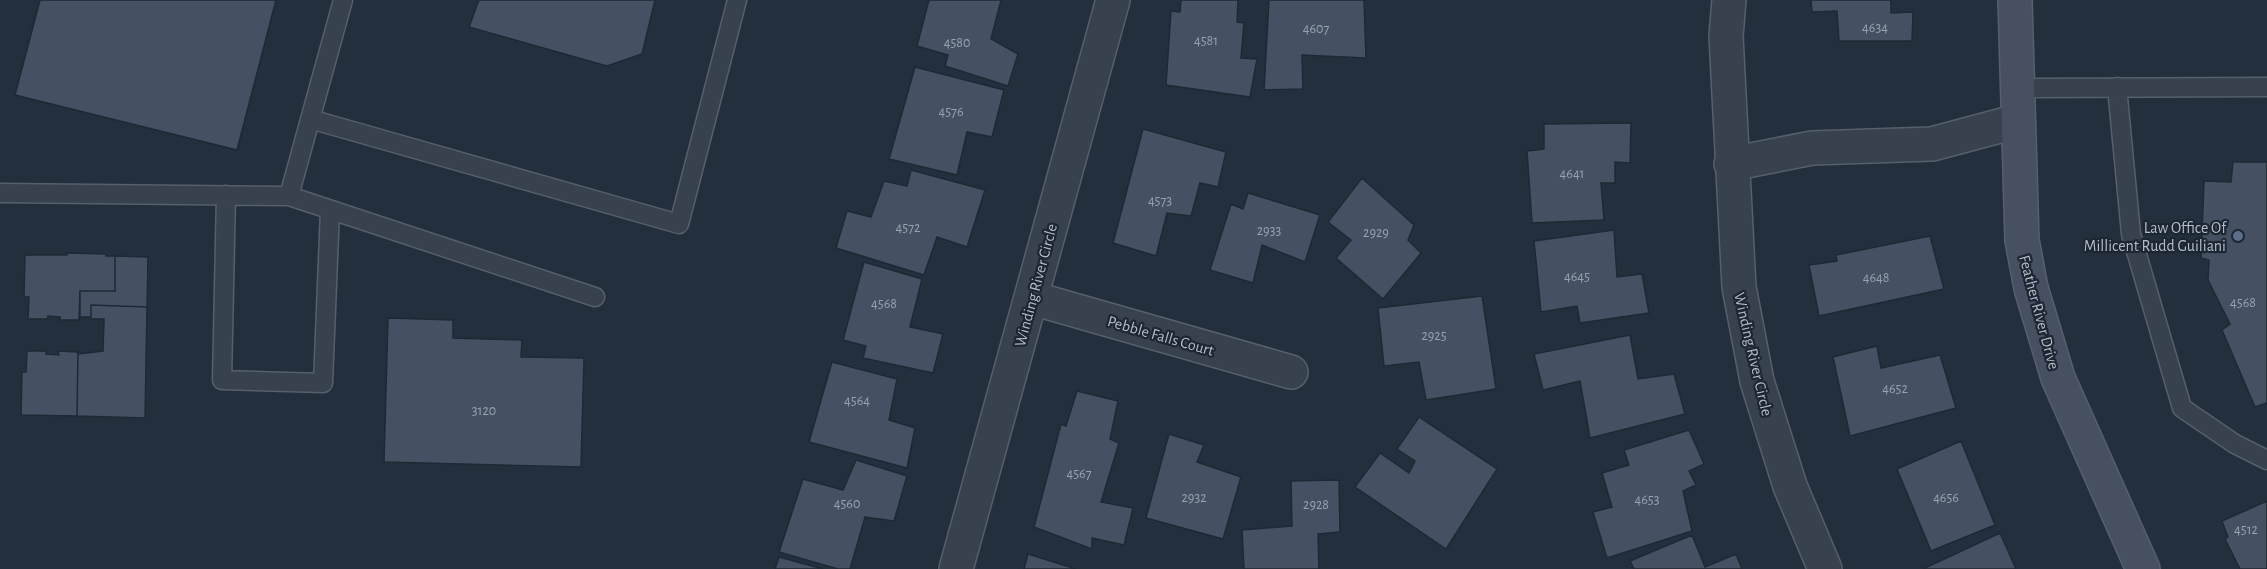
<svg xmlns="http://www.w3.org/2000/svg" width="2267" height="569" font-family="'Alegreya Sans',sans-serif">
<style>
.building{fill:#455162;stroke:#1f2835;stroke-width:1.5}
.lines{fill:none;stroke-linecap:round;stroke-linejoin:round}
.lane-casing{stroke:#565f6c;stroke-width:21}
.street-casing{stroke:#565f6c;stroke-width:36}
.secondary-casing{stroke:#565f6c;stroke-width:36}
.lane{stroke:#38414e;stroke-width:18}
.street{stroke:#38414e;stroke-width:33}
.secondary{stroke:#465061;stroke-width:33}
.service-dot{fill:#5c6f8a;stroke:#1d2633;stroke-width:2}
.labels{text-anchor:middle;stroke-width:4.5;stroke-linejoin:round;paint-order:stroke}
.number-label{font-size:14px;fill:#98a1af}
.poi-label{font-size:16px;fill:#b4bcc9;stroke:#1d2633;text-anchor:end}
.street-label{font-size:16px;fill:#b4bcc9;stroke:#1d2633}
</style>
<rect width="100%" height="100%" fill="#242f3e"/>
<!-- building -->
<path class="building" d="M40 0H276L237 150 15 95Z
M479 0H655L642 54 607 66 469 27Z
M929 0H1001L991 39 1018 54 1008 86 945 66 948 55 917 46Z
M1181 0H1238L1237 22 1244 23 1241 58 1257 59 1250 97 1166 85 1171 11 1180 12Z
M1269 0H1364L1366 58 1302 55 1303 89 1264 90Z
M1811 0H1891V13L1913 12 1912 41H1839L1837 11 1812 12Z
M915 67 1004 90 992 137 967 132 957 175 889 159Z
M1631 123 1630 163 1615 162V183H1601L1604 220 1532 223 1527 151 1544 149V124Z
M1143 129 1226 152 1218 187 1200 183 1191 216 1167 213 1156 256 1113 243Z
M2233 162H2267V403L2255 407 2222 330 2230 324 2208 280 2209 260 2201 258 2204 181 2231 182Z
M911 170 985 190 967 247 937 237 924 275 836 248 847 211 871 217 884 181 907 186Z
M1362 178 1414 225 1408 240 1421 253 1383 299 1336 258 1351 240 1328 222Z
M1248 193 1320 215 1305 262 1262 245 1253 283 1210 270 1231 204 1243 209Z
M1614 230 1617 277 1642 274 1649 313 1580 323 1577 306 1541 312 1534 241Z
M1930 236 1944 289 1819 316 1809 265 1837 261 1836 255Z
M67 253 106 254V256H115V291H80L79 320H60V317L48 316 47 319H28L29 297H24L25 255H67Z
M115 256 148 257 147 307 91 305V317H80V291H115Z
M864 262 922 279 910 327 943 334 933 373 863 358 866 346 843 340Z
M1482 296 1496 389 1426 400 1419 362 1384 366 1378 308Z
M91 305 147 307 145 418 77 416 78 354 103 351 104 319H91Z
M388 318 453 320V338L522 340 521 357 584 358 581 467 384 462Z
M1630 335 1638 379 1674 374 1685 414 1590 438 1580 381 1543 390 1534 354Z
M1877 346 1881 368 1940 355 1956 408 1850 436 1833 357Z
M27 351H46V354L59 355 58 351 78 352 77 416 21 415 22 372H26Z
M832 362 897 379 889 420 915 428 907 468 809 442Z
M1077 391 1118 401 1110 439 1119 443 1101 502 1133 508 1124 545 1092 538V549L1034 527 1061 424 1066 426Z
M1419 417 1497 469 1446 549 1355 487 1380 453 1409 473 1415 461 1397 449Z
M1689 430 1704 464 1689 471 1696 485 1683 491 1692 531 1607 558 1593 512 1612 507 1602 473 1629 465 1624 450Z
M1169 434 1204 445 1197 462 1241 477 1223 539 1146 518Z
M1961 441 1995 525 1931 551 1897 469Z
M856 460 907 476 894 521 865 517 850 569H838L779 552 803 479 843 490Z
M1339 480 1340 532 1318 534 1319 569H1244L1242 530 1292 526 1291 481Z
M2267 501V569H2240L2225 539 2228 537 2222 521Z
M2000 533 2016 569H1923Z
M1692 535 1705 567 1736 554 1742 569H1634L1630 561Z
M1028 554 1076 569H1024Z
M779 557 823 569H775Z"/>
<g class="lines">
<defs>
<path id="lane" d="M2117 87 2131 234 2182 408 2235 444 2267 460
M2017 88 2267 87
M310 119 679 224 737 0
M0 193 289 196 595 297
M226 195 222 380 323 383 330 210
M289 196 343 0"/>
<path id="street" d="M1729 0 1726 36 1739 287 1757 381 1790 486 1825 569
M1731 164 1812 148 1932 144 2018 121
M1032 298 1291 372
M956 569 1113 0"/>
<path id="secondary" d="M2015 0 2022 240 2031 288 2058 378 2143 569"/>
</defs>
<!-- lane casing -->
<use href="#lane" class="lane-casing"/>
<!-- street casing -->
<use href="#street" class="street-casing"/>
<!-- secondary casing -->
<use href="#secondary" class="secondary-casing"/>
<!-- lane -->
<use href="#lane" class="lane"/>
<!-- street -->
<use href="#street" class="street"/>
<!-- secondary -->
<use href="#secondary" class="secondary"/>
</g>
<!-- markers -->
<circle class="service-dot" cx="2238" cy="236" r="6"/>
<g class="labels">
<!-- number labels -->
<g class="number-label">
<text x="1875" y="32">4634</text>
<text x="1316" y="33">4607</text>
<text x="1206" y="45">4581</text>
<text x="957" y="47">4580</text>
<text x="951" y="116">4576</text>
<text x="1572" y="178">4641</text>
<text x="1160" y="205">4573</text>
<text x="908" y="232">4572</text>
<text x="1269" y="235">2933</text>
<text x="1376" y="237">2929</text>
<text x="1577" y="281">4645</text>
<text x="1876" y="282">4648</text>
<text x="2243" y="307">4568</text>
<text x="884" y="308">4568</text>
<text x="1434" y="340">2925</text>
<text x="1895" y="393">4652</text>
<text x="857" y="405">4564</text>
<text x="484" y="415">3120</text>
<text x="1079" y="478">4567</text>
<text x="1194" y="502">2932</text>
<text x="1946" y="502">4656</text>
<text x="1647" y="504">4653</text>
<text x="847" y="508">4560</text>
<text x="1316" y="509">2928</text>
<text x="2246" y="534">4512</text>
</g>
<!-- poi labels -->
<g class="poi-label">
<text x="2226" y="233">Law Office Of<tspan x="2226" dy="18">Millicent Rudd Guiliani</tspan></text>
</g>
<!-- street labels -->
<g class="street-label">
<text transform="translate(1035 285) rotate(-75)" y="6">Winding River Circle</text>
<text transform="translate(2040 312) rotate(75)" y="6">Feather River Drive</text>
<text transform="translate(1161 335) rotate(16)" y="6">Pebble Falls Court</text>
<text transform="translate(1754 354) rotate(77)" y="6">Winding River Circle</text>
</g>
</g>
</svg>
